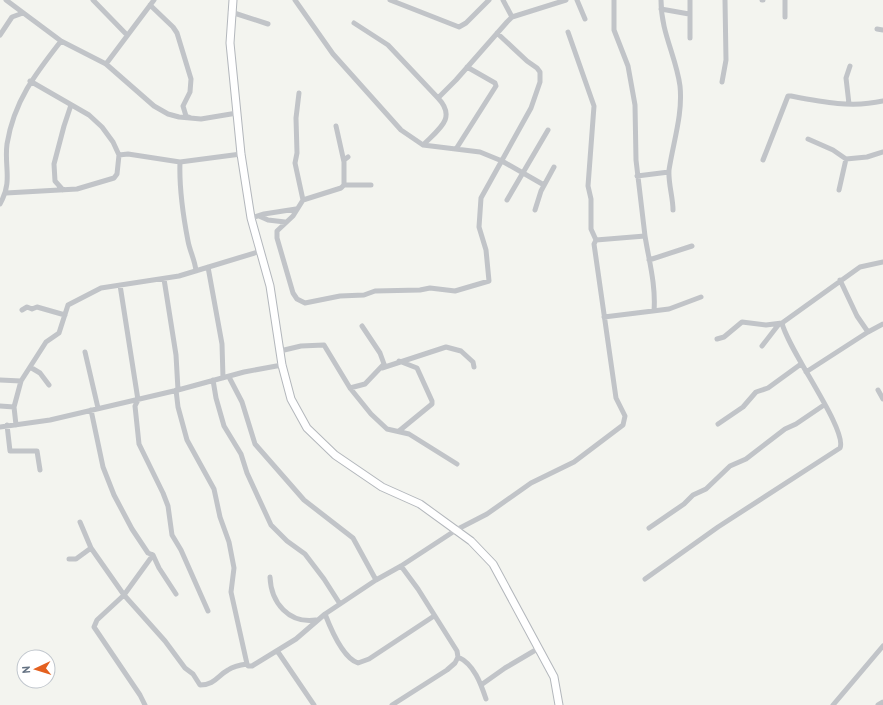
<svg xmlns="http://www.w3.org/2000/svg" width="883" height="705" font-family="'PT Sans',sans-serif">
<style>
.lines{fill:none;stroke-linecap:round;stroke-linejoin:round}
.secondary-casing{stroke:#b3b7bc;stroke-width:9}
.street{stroke:#c1c4c8;stroke-width:5}
.secondary{stroke:#fff;stroke-width:7}
</style>
<rect width="100%" height="100%" fill="#f3f4ef"/>
<g class="lines">
<defs>
<path id="secondary" d="M233 0 230 43 241 154 251 218 270 286 282 365 291 399 307 428 335 455 382 487 420 504 471 541 493 564 554 677 559 705"/>
</defs>
<!-- secondary casing -->
<use href="#secondary" class="secondary-casing"/>
<!-- street -->
<path class="street" d="M6 0 61 41 106 64 154 106 168 114 179 117 201 119 237 113
M93 0 127 35
M295 0 333 54 401 130 423 145C439 129 457 118 438 98L456 80 507 22 512 17 566 0
M390 0 459 27 466 23 489 0
M503 0 512 17
M577 0 585 19
M661 0C661 33 676 56 680 86 683 114 673 143 669 170 668 183 673 197 673 210
M690 0V38
M762 0H763
M150 5 173 27 177 33 191 79 190 92 183 106 186 116 191 118
M661 9 689 14
M231 12 268 24
M785 17V0
M354 23 388 45 438 98
M877 29 883 30
M568 32 594 106 588 186 591 199V229L596 240
M0 35 12 17 23 13
M106 64 154 0
M722 82 726 60 725 0
M299 93 296 118 297 153 295 163 303 200
M849 104 846 78 850 66
M336 126 344 162
M808 139 833 150 846 159 867 157 883 152
M423 145 480 152 502 161 544 185
M456 149 496 86 495 83 467 67
M119 155 128 154 180 162 241 154
M348 157 344 160V185L341 188 303 200 293 216 277 231V238L293 293 297 299 305 303 340 296 364 295 375 291 420 290 430 288 455 291 489 281 486 250 479 227 481 198 531 108 540 82V72L537 68 527 61 497 33
M763 160 788 96H791C822 102 852 108 883 101
M180 162C179 188 183 215 188 241 190 252 195 260 196 271
M637 176 669 172
M344 185H371
M63 190 55 181 54 164 64 126 71 105
M839 190 846 159
M6 193 77 189 114 178 117 174 119 155 113 142 102 127 89 115 30 81
M507 200 548 130
M0 204C13 181 4 167 7 144 14 101 36 73 61 41
M535 210 541 191 554 167
M259 216 268 220 285 222
M251 218 264 214 296 209
M645 236C649 261 656 285 654 311
M649 260 692 246
M208 267 222 344 223 378
M164 279 176 355 178 390
M840 280 857 316 868 332 883 324
M120 285 138 400 135 406 139 444 163 493 168 506 172 535 181 550 208 611
M22 310 27 307 32 309 37 307 65 315
M604 317 669 309 701 297
M717 339 724 337 742 322 766 325 782 323 860 267 883 262
M762 346 779 324
M280 351 301 346 324 345 350 388 371 414 387 429 409 434 457 464
M85 352 98 408
M30 367 40 373 49 385
M382 368 446 347 461 351 473 362 474 367
M806 372 868 332
M229 377 242 402 255 444 304 500 353 538 376 580
M0 380 21 381
M213 380 216 398 224 426 241 454 247 473 271 525 287 541 305 554 324 579 340 604
M350 388 365 384 384 364 380 353 362 326
M176 390 178 407 187 440 214 489 220 517 229 542 234 568 231 592 247 664
M878 390 883 399
M0 406 14 407
M91 410 103 467 114 495 132 529 148 553 153 555 159 568 176 594
M718 424 743 407 756 392 768 388 801 364
M7 425 10 451H37L40 470
M16 425 14 407 21 381 46 342 59 333 68 305 101 288 179 276 261 251
M0 427 50 420 178 390 244 372 282 365
M399 431 432 404V401L417 368 399 361
M80 522 91 548 98 558 124 595 165 641 185 668 193 674 200 685C215 685 217 676 228 670 234 666 240 665 247 664L248 666H252L296 639 325 614 376 580 401 566 456 530 487 514 531 483 574 462 623 425 625 416 616 398 594 244 596 240 645 236 636 160 635 105 628 66 614 30V0
M649 528 684 504 693 495 706 489 730 466 746 459 785 429 796 424 824 405
M69 559H76L91 548
M270 577C271 603 289 624 316 620
M645 579 718 527 840 448C848 430 788 350 782 323
M325 614C330 627 343 658 358 663L369 659 434 616
M278 652 314 705
M458 657C474 664 481 684 486 699
M481 685 505 668 539 648
M145 705 140 695 94 627 97 620 124 595 153 555
M392 705 447 670 455 663 458 657 457 651 418 589 401 566
M833 705 883 646
M878 705 883 702"/>
<!-- secondary -->
<use href="#secondary" class="secondary"/>
</g>
<!-- north arrow -->
<g transform="translate(36 669) rotate(266)"><circle r="19" fill="#ffffff" stroke="#c0c6cd"/>
<path d="M0-3L7 15L0 10L-7 15Z" fill="#e4601f"/>
<text y="-6" font-size="11" font-weight="bold" text-anchor="middle" fill="#627081">N</text>
</g>
</svg>
